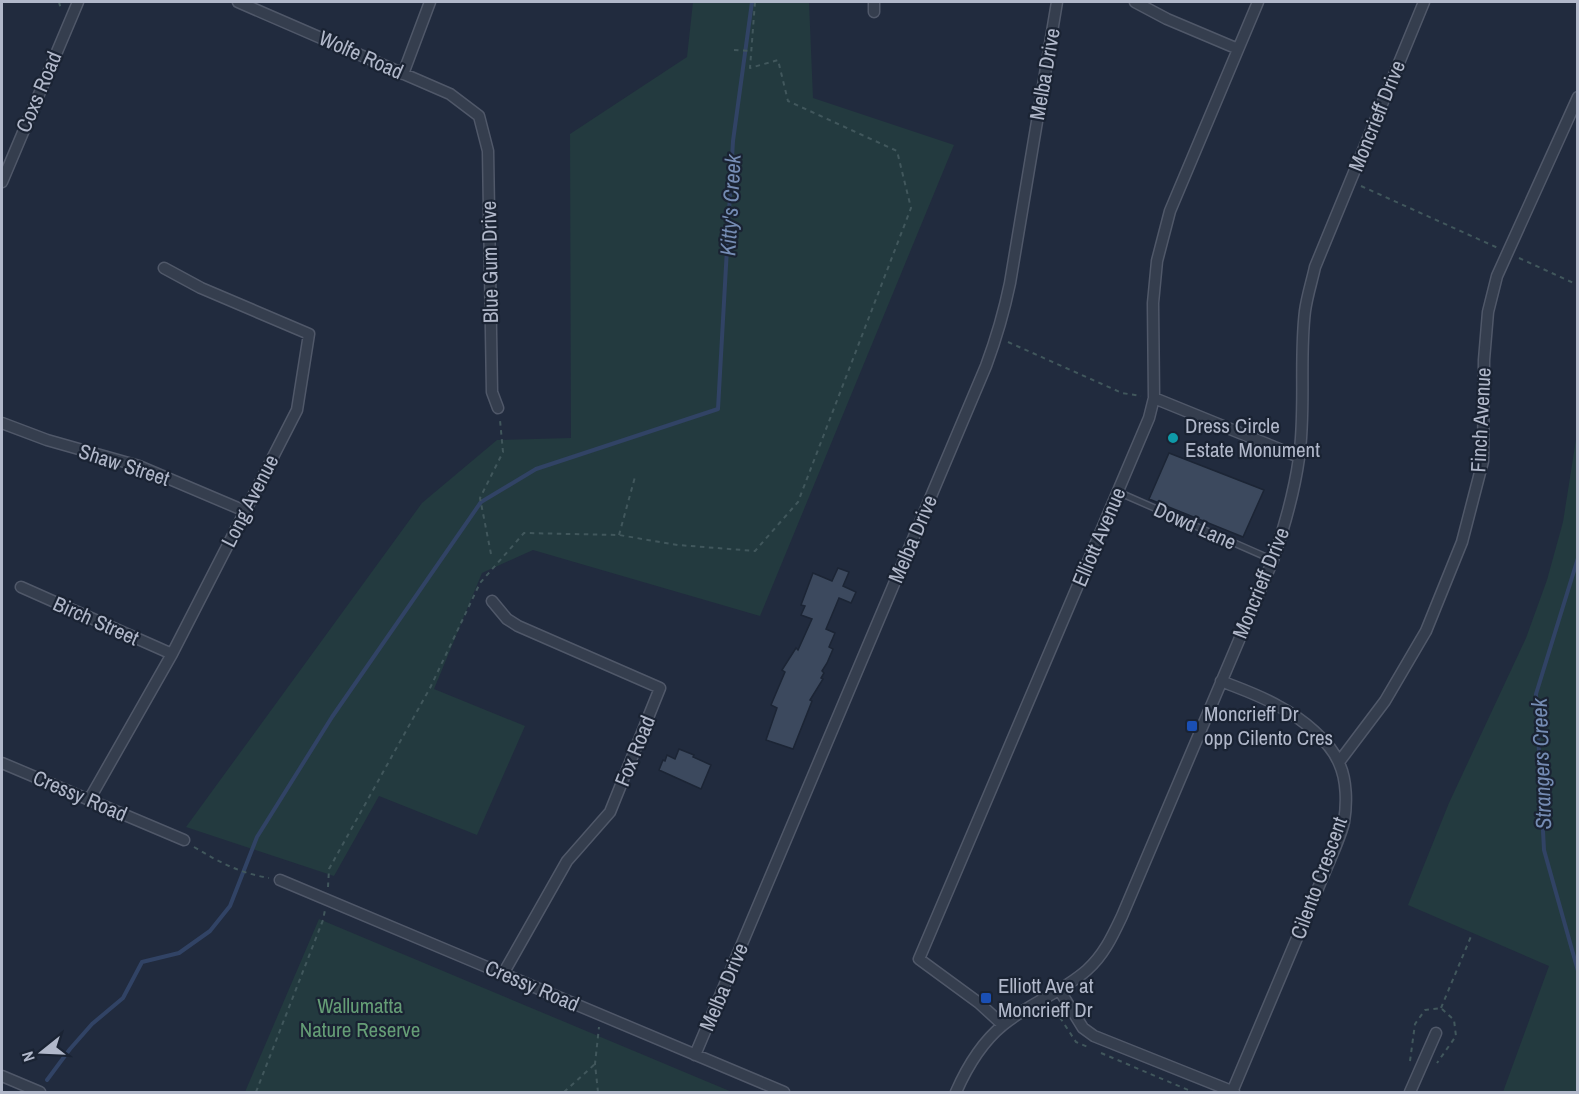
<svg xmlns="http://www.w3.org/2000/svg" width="1579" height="1094" font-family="'Archivo Narrow',sans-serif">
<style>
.green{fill:#233a3f}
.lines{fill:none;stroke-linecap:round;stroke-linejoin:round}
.stream{stroke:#314365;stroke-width:4}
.building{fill:#3c495e;stroke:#1c2535;stroke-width:1.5}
.lane-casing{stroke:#505869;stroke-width:8}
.street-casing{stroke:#505869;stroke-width:13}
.path{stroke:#41575c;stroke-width:2;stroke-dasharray:4.5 4.5;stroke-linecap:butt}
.lane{stroke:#353e4e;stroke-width:5}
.street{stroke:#353e4e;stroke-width:10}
.culture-dot{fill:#0f9aa8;stroke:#1a2333;stroke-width:2}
.transit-dot{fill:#1a4fb4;stroke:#1a2333;stroke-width:2}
.labels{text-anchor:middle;stroke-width:4.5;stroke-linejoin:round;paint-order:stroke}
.street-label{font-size:21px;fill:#b1b8ca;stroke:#1a2333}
.poi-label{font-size:21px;fill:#b1b8ca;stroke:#1a2333;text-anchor:start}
.park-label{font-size:21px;fill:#659d76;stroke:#1a2333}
.water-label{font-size:22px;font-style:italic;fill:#758cb4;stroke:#1a2333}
</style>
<rect width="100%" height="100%" fill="#212b3e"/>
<!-- green -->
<path class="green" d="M693 2H809L813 98 954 145 760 616 533 550 482 573 434 689 525 726 477 835 379 796 334 876 186 827 422 503 497 440 571 438 570 134 687 57Z
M1577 433V1092H1503L1549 966 1408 905 1449 803 1526 638 1547 580 1563 522Z
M319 919 732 1092H245Z"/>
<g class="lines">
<!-- stream -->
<path class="stream" d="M1578 558 1536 694 1544 850 1578 971
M47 1080 70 1049 92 1024 123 998 142 962 179 953 210 931 230 906 257 837 332 717 481 502 536 469 718 409 733 141 752 2"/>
</g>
<!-- building -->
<path class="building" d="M1169 453 1264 490 1243 537 1149 499Z
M838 568 849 572 843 586 856 592 851 603 839 598 826 629 835 633 829 647 833 649 827 663 822 671 824 673 821 678 823 679 810 700 812 701 793 749 766 740 777 708 771 705 785 672 782 670 796 648 798 650 812 619 801 615 805 606 801 605 813 573 832 581Z
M679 749 694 755 693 757 711 765 701 789 659 770 663 760 665 761 667 755 675 759Z"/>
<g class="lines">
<defs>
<path id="lane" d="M1118 492 1273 560"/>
<path id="street" d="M238 2 450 94 479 116 488 151 492 392 498 408
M874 2V12
M1135 2 1167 19 1238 49
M403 74 430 2
M2 182 78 2
M1154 398 1299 457
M2 423 47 440 139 466 245 511
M21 587 172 654
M492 601 507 619 518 626 660 688 610 812 567 861 503 974
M1221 681C1241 689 1262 696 1280 707 1301 718 1330 741 1339 763 1347 780 1347 804 1344 822 1342 831 1338 840 1335 848L1232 1092
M1339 762 1385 701 1426 631 1462 542 1483 461 1484 360 1488 312 1497 276 1578 97
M2 763 184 840
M89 800 172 654 297 410 309 334 201 288 164 268
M280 880 784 1092
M1060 991 1083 1028 1094 1036 1234 1092
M1003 1025 979 1003 919 959 1149 418 1154 398 1153 303 1157 261 1170 211 1258 2
M695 1055 986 366C996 339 1004 312 1010 283L1057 2
M2 1076 40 1092
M956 1092C967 1067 981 1043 1003 1025 1028 1004 1061 993 1087 970 1104 955 1113 935 1122 916L1273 560C1285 525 1294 494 1299 458 1306 409 1299 360 1305 311 1307 296 1312 281 1315 267L1424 2
M1410 1092 1436 1033"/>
</defs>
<!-- lane casing -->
<use href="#lane" class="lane-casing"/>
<!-- street casing -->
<use href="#street" class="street-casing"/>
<!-- path -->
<path class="path" d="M59 2 61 10
M734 50 752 51
M1361 186 1498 248
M1519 258 1578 285
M1008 342 1122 393 1141 396
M619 535 635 477
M491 554 480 498 503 452 500 420
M194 847C219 862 239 873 269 878
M328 887 329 869 430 688 480 583 524 533 619 535 678 545 755 551 798 502 911 208 897 151 788 101 778 60 750 68 755 2
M1441 1008 1472 934
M1055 1010 1076 1042 1088 1047
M1101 1053 1193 1092
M1410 1061 1415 1024 1425 1010 1441 1008 1454 1020 1456 1036 1437 1063
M256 1092 323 920 325 910
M564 1092 595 1064
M598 1092 595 1064 599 1027"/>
<!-- lane -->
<use href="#lane" class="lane"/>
<!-- street -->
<use href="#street" class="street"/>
</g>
<!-- markers -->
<circle class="culture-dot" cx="1173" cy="438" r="6"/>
<g class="transit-dot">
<rect x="1186" y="720" width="12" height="12" rx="3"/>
<rect x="980" y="992" width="12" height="12" rx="3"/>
</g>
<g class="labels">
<!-- street labels -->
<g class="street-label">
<text transform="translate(361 55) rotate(24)" y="7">Wolfe Road</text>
<text transform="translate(1045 74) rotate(-80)" y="7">Melba Drive</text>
<text transform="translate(39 92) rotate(-67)" y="7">Coxs Road</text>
<text transform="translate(1377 116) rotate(-68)" y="7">Moncrieff Drive</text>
<text transform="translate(490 262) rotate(-91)" y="7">Blue Gum Drive</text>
<text transform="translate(1481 420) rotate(-87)" y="7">Finch Avenue</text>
<text transform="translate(124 465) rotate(18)" y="7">Shaw Street</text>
<text transform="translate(250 501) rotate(-63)" y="7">Long Avenue</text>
<text transform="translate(1195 526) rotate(24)" y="7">Dowd Lane</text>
<text transform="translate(1099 537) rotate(-67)" y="7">Elliott Avenue</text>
<text transform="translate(913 539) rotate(-67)" y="7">Melba Drive</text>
<text transform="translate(1261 583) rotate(-68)" y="7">Moncrieff Drive</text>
<text transform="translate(96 621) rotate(24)" y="7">Birch Street</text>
<text transform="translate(635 751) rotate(-68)" y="7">Fox Road</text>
<text transform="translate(80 796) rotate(23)" y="7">Cressy Road</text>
<text transform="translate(1319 878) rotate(-70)" y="7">Cilento Crescent</text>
<text transform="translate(532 986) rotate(23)" y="7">Cressy Road</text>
<text transform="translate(724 987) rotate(-67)" y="7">Melba Drive</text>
</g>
<!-- poi labels -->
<g class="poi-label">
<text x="1185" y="433">Dress Circle<tspan x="1185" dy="24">Estate Monument</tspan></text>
<text x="1204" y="721">Moncrieff Dr<tspan x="1204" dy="24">opp Cilento Cres</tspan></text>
<text x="998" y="993">Elliott Ave at<tspan x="998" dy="24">Moncrieff Dr</tspan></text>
</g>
<!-- park labels -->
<g class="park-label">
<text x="360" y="1013">Wallumatta<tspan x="360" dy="24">Nature Reserve</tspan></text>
</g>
<!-- water labels -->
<g class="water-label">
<text transform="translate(730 205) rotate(-87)" y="8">Kitty's Creek</text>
<text transform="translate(1541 764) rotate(-92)" y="8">Strangers Creek</text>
</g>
</g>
<!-- border -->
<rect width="1579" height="1094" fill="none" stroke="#b1b8ca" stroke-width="6"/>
<!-- north arrow -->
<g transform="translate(42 1052) rotate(252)" stroke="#1a2333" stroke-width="4.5" paint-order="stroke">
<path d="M0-4.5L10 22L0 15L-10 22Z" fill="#b1b8ca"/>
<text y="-9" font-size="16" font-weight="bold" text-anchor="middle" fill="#b1b8ca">N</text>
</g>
</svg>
